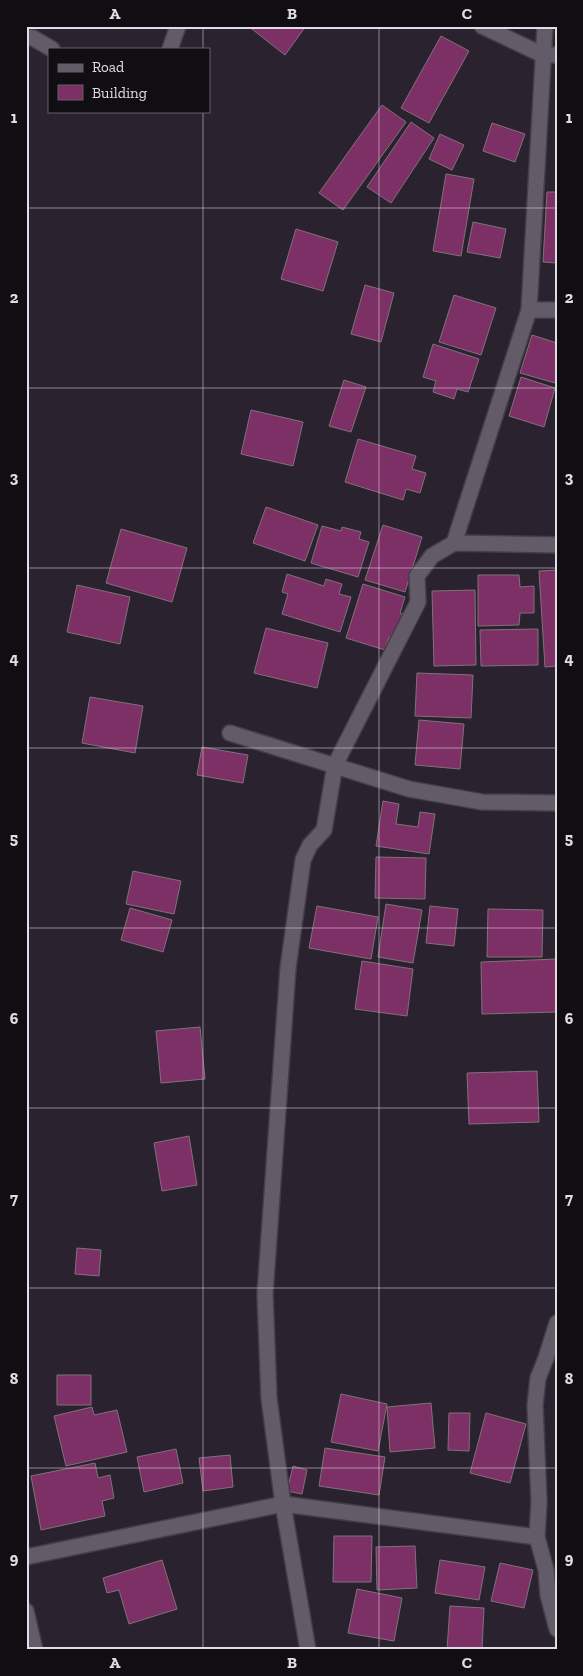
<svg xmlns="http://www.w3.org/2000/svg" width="583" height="1676" font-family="'Zilla Slab',serif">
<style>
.building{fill:#7d3065;stroke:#80717a}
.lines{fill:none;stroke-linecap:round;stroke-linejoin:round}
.minor-casing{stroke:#443e48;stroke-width:18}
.minor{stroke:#635b68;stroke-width:15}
.grid{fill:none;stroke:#e1dde5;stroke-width:1;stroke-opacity:0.55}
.neatline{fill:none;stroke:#e1dde5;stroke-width:2}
.grid-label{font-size:16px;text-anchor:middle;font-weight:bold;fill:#e1dde5}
</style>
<rect width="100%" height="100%" fill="#2a232f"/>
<!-- building -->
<path class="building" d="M248 26H306L285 55Z
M441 36 469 51 429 123 401 108Z
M382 105 406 122 343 210 319 193Z
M411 122 434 138 391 203 367 187Z
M492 123 525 134 515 162 483 151Z
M440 134 464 145 452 170 429 159Z
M446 174 474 179 461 256 433 251Z
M547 192H557V263L543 262Z
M473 222 506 229 500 258 467 252Z
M296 229 338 242 323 291 281 279Z
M365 285 394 293 381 342 351 334Z
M454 295 496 308 481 355 439 342Z
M532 335 557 343V377L555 383 520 373Z
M433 344 479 359 468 392 457 389 454 399 433 392 436 381 423 377Z
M521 377 555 388 544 427 509 416Z
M344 380 366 387 351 432 329 426Z
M251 410 303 422 293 466 241 454Z
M358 439 416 456 412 469 426 473 420 493 406 489 403 500 345 482Z
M266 507 318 525 305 561 253 543Z
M383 525 422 537 405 592 365 580Z
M322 526 341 531 342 527 361 532 359 539 369 542 358 577 311 563Z
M121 529 187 548 172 602 106 583Z
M557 570V666L545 667 539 571Z
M287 574 324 586 326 579 342 584 339 594 351 597 340 632 282 614 288 594 282 592Z
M478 575H519L520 587 534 586V613H520L519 625 478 626Z
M363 584 405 597 400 613 406 615 399 640 389 637 385 650 346 638Z
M77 585 130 597 120 644 67 632Z
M475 590 476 665 434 666 432 591Z
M266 628 328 643 317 688 254 673Z
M538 629V665L481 666 480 630Z
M417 673 473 675 471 718 415 716Z
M90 697 143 706 135 753 82 743Z
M419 720 464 724 460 769 415 765Z
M202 747 248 755 243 783 197 775Z
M383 801 399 804 396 824 418 827 420 812 435 814 429 854 376 846Z
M376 857 426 858 425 899 375 898Z
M133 871 181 881 174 914 126 904Z
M386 904 422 910 413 963 378 957Z
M317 906 378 917 371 959 309 948Z
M430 906 458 909 454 946 426 943Z
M130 908 172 920 163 952 121 940Z
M488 909 543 910 542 957H487Z
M557 959V1012L482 1014 481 962Z
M362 961 413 969 407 1016 355 1009Z
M200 1027 205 1079 161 1083 156 1031Z
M537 1071 539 1122 469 1124 467 1073Z
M189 1136 197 1185 162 1191 154 1143Z
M77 1248 101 1250 99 1276 75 1274Z
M57 1375H91V1405H57Z
M341 1394 387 1404 378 1451 331 1442Z
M431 1403 435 1448 390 1452 387 1407Z
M92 1407 94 1415 117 1410 127 1452 66 1466 54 1416Z
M449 1413H470L469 1451 448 1450Z
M486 1413 526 1424 510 1483 470 1473Z
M325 1448 385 1457 379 1495 319 1486Z
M176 1449 183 1483 144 1492 137 1457Z
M230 1455 233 1487 203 1491 199 1458Z
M95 1463 98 1478 110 1475 114 1498 102 1501 105 1516 41 1530 31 1476Z
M293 1466 307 1470 302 1494 287 1491Z
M334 1536H372L371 1582H333Z
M415 1546 417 1588 377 1590 376 1547Z
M162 1560 177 1609 129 1624 119 1590 107 1593 103 1578Z
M440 1560 485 1567 479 1600 435 1593Z
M500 1563 533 1570 524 1608 491 1601Z
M357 1589 402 1598 394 1641 348 1633Z
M450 1606 484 1608 482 1650H447Z"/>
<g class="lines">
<defs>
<path id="minor" d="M482 26 543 55H557
M26 37 33 38 52 49
M170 49 178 26
M529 310H557
M454 543 529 310 545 26
M230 733 409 789 482 802 557 803
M557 1323 546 1358 538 1378 535 1405 539 1502 537 1537 546 1570 548 1595 557 1629
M26 1557 283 1504 537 1537
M26 1611 35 1650
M308 1650 283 1504 269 1398 265 1294 288 968 303 860 310 845 324 830 335 765 418 602 417 576 432 556 454 543 557 545"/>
</defs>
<!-- minor casing -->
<use href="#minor" class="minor-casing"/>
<!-- minor -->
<use href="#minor" class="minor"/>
</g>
<!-- grid -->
<path class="grid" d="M203 26V49M379 26V1650M203 111V1650M26 208H557M26 388H557M26 568H557M26 748H557M26 928H557M26 1108H557M26 1288H557M26 1468H557"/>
<!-- border -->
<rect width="583" height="1676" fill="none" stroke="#110e13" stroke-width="55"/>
<!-- legend -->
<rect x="48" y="48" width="162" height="65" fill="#110e13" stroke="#646167"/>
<rect x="58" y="64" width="25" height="8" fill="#635b68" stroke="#646167"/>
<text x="92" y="72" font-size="15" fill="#e1dde5">Road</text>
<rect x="58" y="85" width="25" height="15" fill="#7d3065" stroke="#646167"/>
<text x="92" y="98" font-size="15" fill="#e1dde5">Building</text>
<rect x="28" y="28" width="528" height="1620" class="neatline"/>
<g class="grid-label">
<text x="115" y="19">A</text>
<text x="292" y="19">B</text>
<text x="467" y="19">C</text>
<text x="14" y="123">1</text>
<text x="569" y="123">1</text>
<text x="14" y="303">2</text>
<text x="569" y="303">2</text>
<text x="14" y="483">3</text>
<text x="569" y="483">3</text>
<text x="14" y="664">4</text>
<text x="569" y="664">4</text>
<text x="14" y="844">5</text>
<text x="569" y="844">5</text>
<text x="14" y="1024">6</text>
<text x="569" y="1024">6</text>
<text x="14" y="1204">7</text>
<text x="569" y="1204">7</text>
<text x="14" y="1384">8</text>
<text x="569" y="1384">8</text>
<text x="14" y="1564">9</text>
<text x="569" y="1564">9</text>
<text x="115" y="1668">A</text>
<text x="292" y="1668">B</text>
<text x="467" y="1668">C</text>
</g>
</svg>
